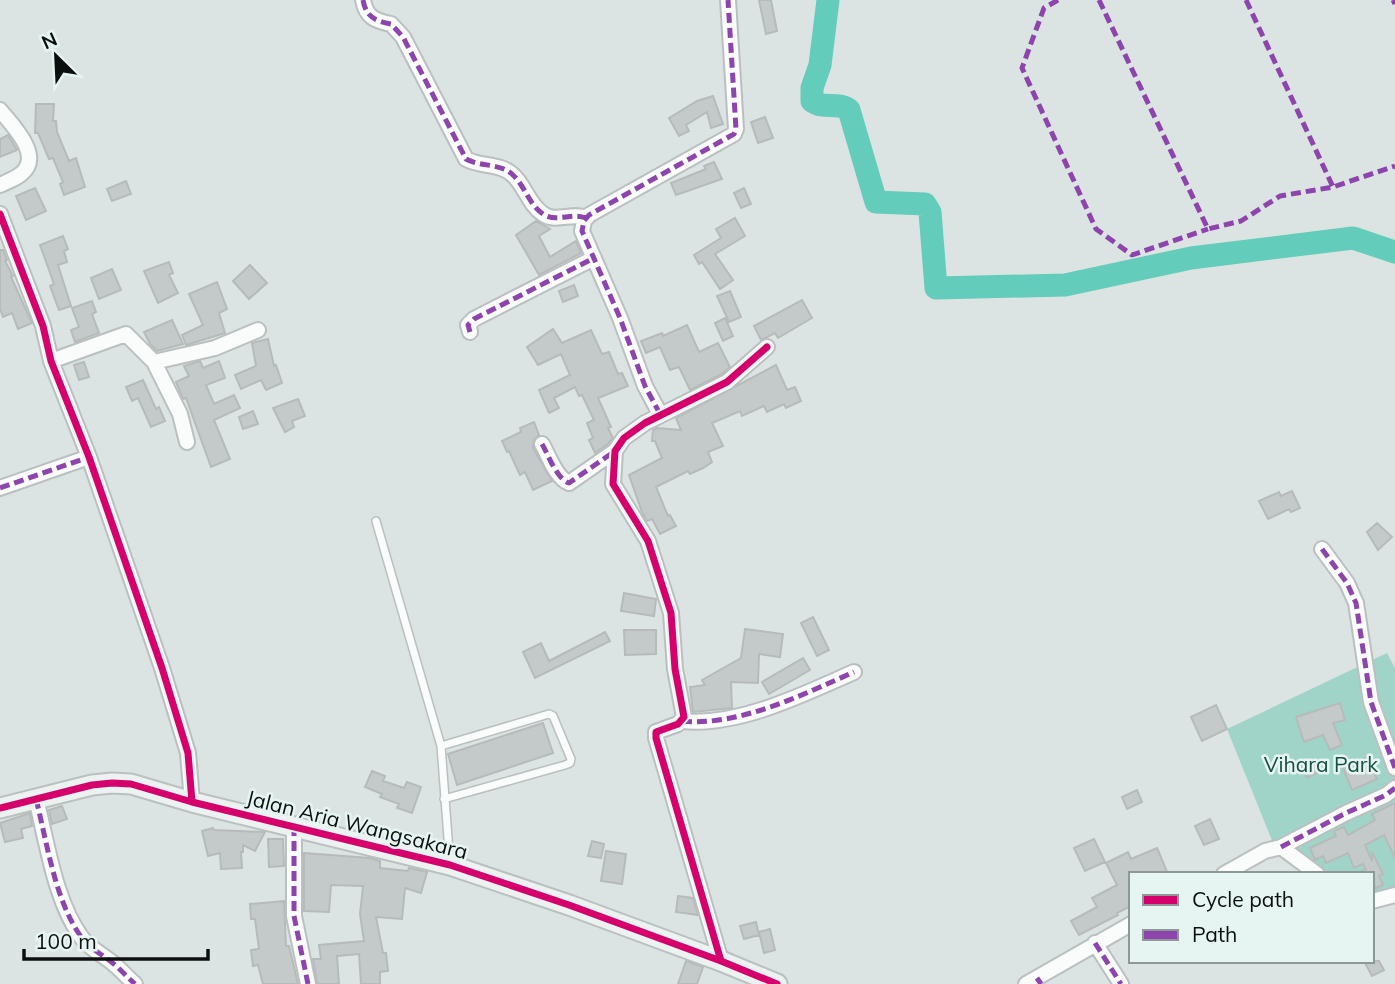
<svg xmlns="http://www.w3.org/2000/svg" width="1395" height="984" font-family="Mulish,sans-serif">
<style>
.green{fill:#a0d4c9}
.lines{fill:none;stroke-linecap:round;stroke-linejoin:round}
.river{stroke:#64ccba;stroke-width:23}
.building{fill:#c4cac9;stroke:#b6bbba;stroke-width:2}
.lane-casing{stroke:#bac0bf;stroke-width:10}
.street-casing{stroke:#bac0bf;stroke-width:18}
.secondary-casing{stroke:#bac0bf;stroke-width:23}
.lane{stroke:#fafbfb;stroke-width:7}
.street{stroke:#fafbfb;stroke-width:14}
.secondary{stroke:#edf2f1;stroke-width:19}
.quiet{stroke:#8e44ad;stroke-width:5;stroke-dasharray:10 5;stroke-linecap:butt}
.cycleway-casing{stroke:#e6f5f1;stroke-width:11}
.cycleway{stroke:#d6006c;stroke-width:7}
.labels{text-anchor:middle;stroke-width:5;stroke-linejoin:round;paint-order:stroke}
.park-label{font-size:21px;fill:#165045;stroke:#e6f5f1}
.street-label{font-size:21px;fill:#0b100f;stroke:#e6f5f1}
</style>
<rect width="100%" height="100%" fill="#dce4e3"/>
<!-- green -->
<path class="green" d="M1387 653 1395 668V887L1372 895V874H1325L1305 855 1292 849 1277 853 1227 729Z"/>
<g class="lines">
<!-- river -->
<path class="river" d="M828 0 820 65 812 88V101C824 110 838 101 849 110L876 202 925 204 930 212 936 288 1065 285 1191 258 1353 238 1395 252"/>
</g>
<!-- building -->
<path class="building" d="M759 0H771L777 31 766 34Z
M713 96 723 124 711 128 707 112 686 125 689 131 679 136 669 118 697 101Z
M36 104H54L53 121H56L57 132 69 161 76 158 85 187 64 195 60 184 63 182 53 158 49 159 38 133H35Z
M765 117 773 138 758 143 751 122Z
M8 135 17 150 0 157V139Z
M714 162 722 179 676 195 671 183 706 169 704 166Z
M126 181 131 194 112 201 107 189Z
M35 188 46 211 26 220 16 196Z
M744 188 751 204 741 208 734 193Z
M735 218 745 236 715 254 733 280 720 289 702 262 699 264 694 255 721 238 716 229Z
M536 221 550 229 539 236 550 257 576 241 581 253 539 275 516 235Z
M63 236 68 249 64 251 67 262 58 265 71 306 59 310 50 286 54 284 40 245Z
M0 250H3L7 260 5 261 13 276 11 277 32 323 18 329 12 313 3 317 0 309Z
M169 262 173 273 169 275 178 293 158 303 144 271Z
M250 265 267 283 249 299 233 281Z
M112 269 121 290 99 299 91 278Z
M217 282 227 309 219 313 225 333 186 345 182 335 203 325 189 294Z
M574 285 578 296 563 302 559 291Z
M730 291 741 317 729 322 717 296Z
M802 300 812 318 778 338 775 333 761 340 754 326Z
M92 301 96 312 92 314 99 333 75 342 71 330 79 327 72 308Z
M725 318 733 336 723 341 715 323Z
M172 320 183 344 157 351 150 344 144 332Z
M687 325 699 352 718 343 730 367 722 374 690 390 679 367 670 370 660 347 646 353 641 341 662 333 663 336Z
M553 329 562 343 591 330 602 354 609 352 618 374 622 373 628 386 598 398 611 427 608 428 613 438 608 444 595 453 589 440 593 438 587 423 594 420 582 395 579 396 575 387 554 398 559 408 549 413 539 390 570 375 561 354 538 365 527 347Z
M268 339 274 366 276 365 282 383 266 390 261 380 241 389 235 375 256 366 252 343Z
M200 361 203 368 219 361 225 378 206 385 214 404 234 395 240 408 214 420 230 459 211 467 186 398 183 399 176 382 189 376 184 366Z
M84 362 89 377 79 380 74 365Z
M776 365 787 390 795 387 801 401 786 408 784 404 767 412 764 406 742 416 740 411 712 423 723 446 708 452 712 462 703 468 690 474 688 471 656 487 668 516 670 515 676 526 660 534 652 519 647 521 642 512 629 475 662 458 655 441H652L653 430 657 428 681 430 676 418Z
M143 380 156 409 159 407 165 421 151 427 138 398 132 401 126 387Z
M298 399 305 416 292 421 294 427 285 432 273 408Z
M253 411 258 424 243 429 239 417Z
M534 422 539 435 534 440 533 448 552 481 533 490 525 472 520 475 509 451 507 452 502 441 521 432 520 428Z
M1292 491 1300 508 1291 512 1289 509 1268 519 1259 501 1279 492 1281 496Z
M1377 523 1392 537 1378 550 1367 532Z
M624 593 656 599 654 616 621 611Z
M813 617 829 650 817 656 801 623Z
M745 629 783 634 780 657 759 654 758 683 731 682 732 708 693 712 690 687 705 685 702 680 741 658Z
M624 630H656V654L625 655Z
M605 632 610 641 535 678 523 652 541 643 549 661Z
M803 658 810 670 769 694 762 682Z
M1340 703 1345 720 1333 723 1342 745 1330 750 1323 735 1304 742 1296 717Z
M1216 705 1227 729 1202 741 1191 717Z
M543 723 553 753 457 785 448 754Z
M1368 757 1377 779 1352 790 1343 768Z
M1312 761 1318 772 1307 778 1301 766Z
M372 771 385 776 383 781 404 788 407 782 421 787 412 813 397 808 399 804 380 797 382 794 365 787Z
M1137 790 1142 802 1127 809 1122 797Z
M1395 803V858L1384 835 1365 845 1372 861V852L1383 874 1379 876 1383 885 1376 888 1372 882V874H1356L1366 869 1363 864 1354 868 1348 853 1326 863 1323 856 1315 860 1310 848 1336 836 1334 831 1344 827 1348 835 1375 820 1372 814Z
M62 806 67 819 52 824 49 810Z
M30 813 32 826 21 829 23 838 5 842 0 823Z
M1210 819 1219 839 1204 845 1195 826Z
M213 828 214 830 265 832 255 851 243 845V852H241L242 868 221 869 220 853 208 856 202 831Z
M268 839H283L284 866 269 867Z
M1094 839 1105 862 1085 871 1074 848Z
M592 841 604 844 601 858 588 856Z
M1157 848 1168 874H1131V906L1117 913 1118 915 1079 935 1071 921 1097 907 1092 898 1117 885 1106 863 1128 852 1131 859Z
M606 851 626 854 622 884 601 881Z
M304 853 370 858 380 861V868L408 871 409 868 427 872 421 893 405 888 402 919 376 917 383 953H386L388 971 380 972V984H361L359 954 337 956 339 984H317L313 959H321L319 945 364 941 360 914 363 886 331 885 329 912 304 911Z
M678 896 693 898 698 915 676 912Z
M284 901 286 946H289L298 984H263L258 965 253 966 251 950 259 949 255 919H251L250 904Z
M756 922 759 935 744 939 740 926Z
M770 929 775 950 764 953 759 932Z
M686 961 703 967 697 984H678Z
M1364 961H1379L1384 970 1372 976Z"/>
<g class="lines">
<defs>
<path id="lane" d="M376 521 441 746 450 864
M441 746 549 714 553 716 571 759 570 763 565 765 444 799"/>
<path id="street" d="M363 0C366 17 375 21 391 24L403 37 466 159C480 167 501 163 513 175 525 186 529 205 543 214 556 223 572 212 586 218
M0 110C12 125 44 156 21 174 15 179 6 182 0 185
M0 214 43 326 51 361 89 457 162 668 188 753 192 802
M470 332 468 325 474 319 594 258
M51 361 126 334 154 362 180 414 187 442
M154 362 215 348 258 330
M660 414 645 386 620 318 582 231 584 221 589 215 734 134 736 129 728 0
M542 444C549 456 556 478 569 483L615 451
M0 488 89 457
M1322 549 1347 583 1356 603 1371 702 1395 768
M682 721C738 727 804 694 854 672
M36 799C47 842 55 902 82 938 91 950 104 955 115 965 122 971 128 978 135 984
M294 826V916L308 984
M1281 847 1346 813 1386 795 1395 788
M1224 874 1265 851 1281 847 1317 874
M1372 901 1395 895
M1095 943 1121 984
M721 961 656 738V732L678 724 684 717 675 669 671 613 648 541 613 484 615 451 624 438 645 423 727 382 767 347
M1026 984 1131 924"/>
<path id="secondary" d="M0 808 92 785 112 783 131 784 192 802 450 865 569 905 721 961 777 984"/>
</defs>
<!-- lane casing -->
<use href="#lane" class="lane-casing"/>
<!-- street casing -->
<use href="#street" class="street-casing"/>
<!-- secondary casing -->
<use href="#secondary" class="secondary-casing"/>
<!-- lane -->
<use href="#lane" class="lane"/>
<!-- street -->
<use href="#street" class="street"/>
<!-- secondary -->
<use href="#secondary" class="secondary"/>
<!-- quiet -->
<path class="quiet" d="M363 0C366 17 375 21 391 24L403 37 466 159C480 167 501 163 513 175 525 186 529 205 543 214 556 223 572 212 586 218
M1058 0 1044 8 1022 68 1096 229 1132 255 1208 229
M1099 0 1208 229 1241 221 1280 196 1333 187 1395 166
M1246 0 1333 187
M1393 0 1395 4
M470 332 468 325 474 319 594 258
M660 414 645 386 620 318 582 231 584 221 589 215 734 134 736 129 728 0
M542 444C549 456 556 478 569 483L615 451
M0 488 89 457
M1322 549 1347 583 1356 603 1371 702 1395 768
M682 721C738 727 804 694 854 672
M36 799C47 842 55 902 82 938 91 950 104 955 115 965 122 971 128 978 135 984
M294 826V916L308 984
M1281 847 1346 813 1386 795 1395 788
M1095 943 1121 984
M1037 978 1041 984"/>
<defs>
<path id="cycleway" d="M0 214 43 326 51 361 89 457 162 668 188 753 192 802
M0 808 92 785 112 783 131 784 192 802 450 865 569 905 721 961 777 984
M721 961 656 738V732L678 724 684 717 675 669 671 613 648 541 613 484 615 451 624 438 645 423 727 382 767 347"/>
</defs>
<!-- cycleway casing -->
<use href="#cycleway" class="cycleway-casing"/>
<!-- cycleway -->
<use href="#cycleway" class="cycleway"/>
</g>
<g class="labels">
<!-- park labels -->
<g class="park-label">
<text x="1321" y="772">Vihara Park</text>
</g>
<!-- street labels -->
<g class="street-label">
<text transform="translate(357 825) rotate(14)" y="7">Jalan Aria Wangsakara</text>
</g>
</g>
<!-- legend -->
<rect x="1129" y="872" width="245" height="91" fill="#e6f5f1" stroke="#8e9997" stroke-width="2"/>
<rect x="1143" y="895" width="35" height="10" fill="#d6006c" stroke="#8e9997" stroke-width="2"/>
<text x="1192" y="907" font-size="21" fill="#0b100f">Cycle path</text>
<rect x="1143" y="930" width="35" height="10" fill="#8e44ad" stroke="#8e9997" stroke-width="2"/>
<text x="1192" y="942" font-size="21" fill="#0b100f">Path</text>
<!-- north arrow -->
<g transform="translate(56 56) rotate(336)" stroke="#e6f5f1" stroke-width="5" paint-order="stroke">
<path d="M0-5L12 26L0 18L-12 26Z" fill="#0b100f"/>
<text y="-10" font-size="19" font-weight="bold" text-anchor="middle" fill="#0b100f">N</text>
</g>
<!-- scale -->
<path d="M24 949v10h184v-10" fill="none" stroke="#0b100f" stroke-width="3.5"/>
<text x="35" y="949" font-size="21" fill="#0b100f" stroke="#e6f5f1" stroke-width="5" paint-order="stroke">100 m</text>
</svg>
